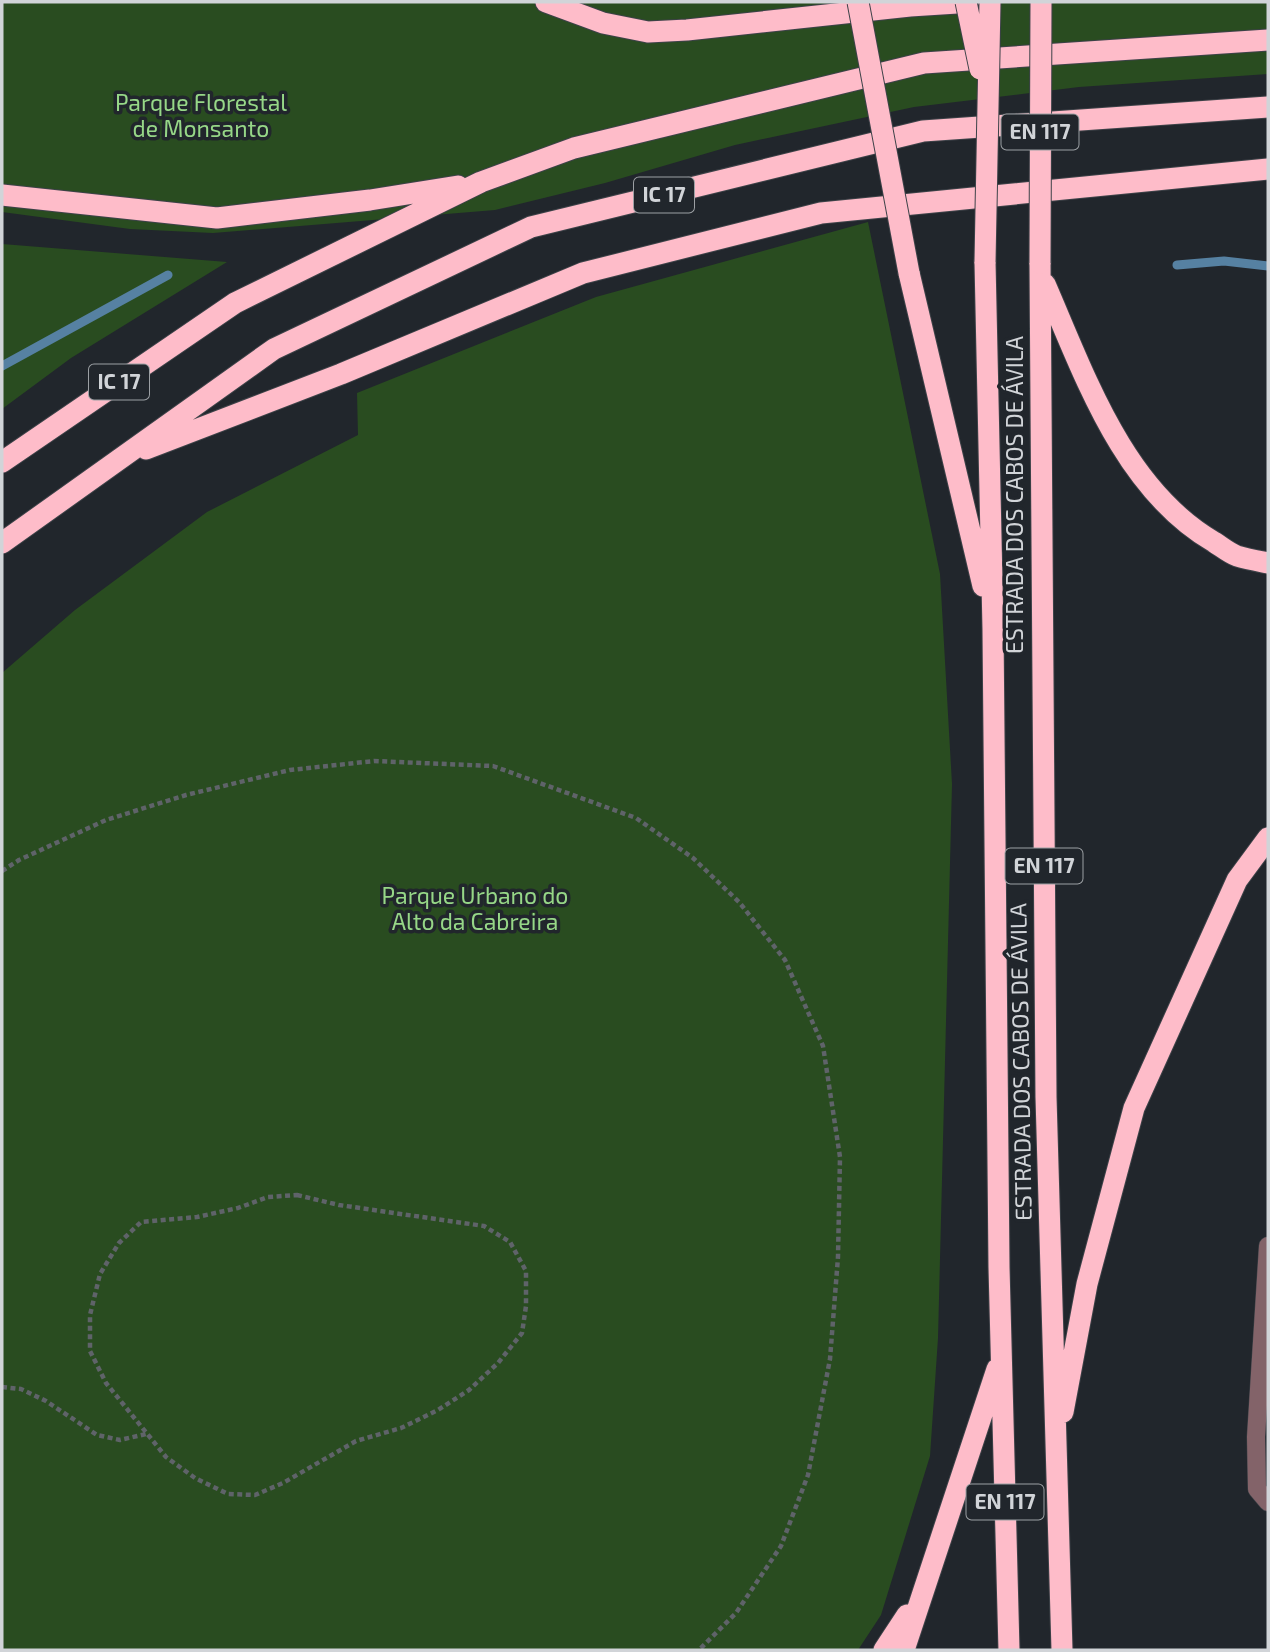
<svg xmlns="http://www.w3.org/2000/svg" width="1270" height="1652" font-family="'Exo 2',sans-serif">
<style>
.green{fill:#294c20}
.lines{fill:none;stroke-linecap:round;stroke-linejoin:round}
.stream{stroke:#5681a2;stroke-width:9}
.minor-casing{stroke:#3d4248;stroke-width:19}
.highway-casing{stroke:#3d4248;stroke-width:23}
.path{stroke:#5f6369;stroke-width:4.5;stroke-dasharray:5 3.5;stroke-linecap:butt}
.minor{stroke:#836369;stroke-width:18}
.highway{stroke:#febcc9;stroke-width:21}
.highway-bridge-casing{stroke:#3d4248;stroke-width:23;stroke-linecap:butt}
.highway-bridge{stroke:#febcc9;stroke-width:21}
.labels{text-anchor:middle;stroke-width:7;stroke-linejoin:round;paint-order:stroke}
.shield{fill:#21262c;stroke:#9ca0a4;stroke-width:2}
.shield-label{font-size:21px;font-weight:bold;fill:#d1d4d8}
.park-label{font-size:23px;fill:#96d787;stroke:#21262c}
.street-label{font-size:23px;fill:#d1d4d8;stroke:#21262c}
</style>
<rect width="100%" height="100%" fill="#21262c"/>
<!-- green -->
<path class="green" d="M2 2H1268V74L1079 87 914 107 735 145 605 183 495 210 213 233 130 229 2 212Z
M868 222 940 574 952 784 938 1338 930 1456 881 1615 858 1650H2V673L75 610 207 512 358 435 357 393 596 297Z
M2 244 227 262 71 358 2 409Z"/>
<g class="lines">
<!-- stream -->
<path class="stream" d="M1177 265 1224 261 1268 266
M2 366 168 275"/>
<defs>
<path id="minor" d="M1268 1246 1256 1437 1257 1489 1268 1502"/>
<path id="highway" d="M546 2 603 23 648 32 687 30 910 6 973 2
M2 195 217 218 370 200 458 186
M985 262 993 629 999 1267 1009 1650
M1040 263 1046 1097 1062 1650
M909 273 983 586
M1045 284C1085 376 1123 489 1214 542 1222 547 1229 553 1237 556 1247 559 1258 561 1268 563
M146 449 341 374 583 273 821 213 1268 169
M2 462 235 303 481 182 574 148 924 63 1268 40
M2 543 274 349 531 227 923 131 1268 107
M1063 1412 1087 1284 1134 1108 1237 880 1268 838
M884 1650 907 1615
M904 1650 997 1369"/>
</defs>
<!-- minor casing -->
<use href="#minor" class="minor-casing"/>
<!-- highway casing -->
<use href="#highway" class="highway-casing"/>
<!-- path -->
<path class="path" d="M2 871 19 860 106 820 186 795 290 770 374 761 493 766 636 818 693 858 739 902 785 960 823 1046 840 1157 838 1257 830 1359 808 1475 781 1546 736 1613 699 1650
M297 1195 339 1205 484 1226 510 1242 526 1271V1306L522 1333 498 1363 469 1390 438 1410 401 1428 356 1441 283 1483 255 1495 228 1494 195 1478 166 1457 106 1383 90 1351V1315L100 1274 119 1243 141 1222 197 1217 238 1208 268 1197Z
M2 1387 21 1389 46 1401 97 1435 120 1440 146 1434"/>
<!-- minor -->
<use href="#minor" class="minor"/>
<!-- highway -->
<use href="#highway" class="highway"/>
<defs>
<path id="highway-bridge" d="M858 2 909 273
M966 2 980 69
M985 262 990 2
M1040 263 1041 2"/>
</defs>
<!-- highway-bridge casing -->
<use href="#highway-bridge" class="highway-bridge-casing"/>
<!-- highway-bridge -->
<use href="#highway-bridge" class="highway-bridge"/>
</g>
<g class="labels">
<!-- shield labels -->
<g class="shield">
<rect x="1001.5" y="114.5" width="77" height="35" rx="5"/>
<rect x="634" y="177.5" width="60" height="35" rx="5"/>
<rect x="89" y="364.5" width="60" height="35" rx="5"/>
<rect x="1005.5" y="848.5" width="77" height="35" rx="5"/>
<rect x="966.5" y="1484.5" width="77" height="35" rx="5"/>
</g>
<g class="shield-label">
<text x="1040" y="139">EN 117</text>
<text x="664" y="202">IC 17</text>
<text x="119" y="389">IC 17</text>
<text x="1044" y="873">EN 117</text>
<text x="1005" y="1509">EN 117</text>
</g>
<!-- park labels -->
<g class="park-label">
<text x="201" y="111">Parque Florestal<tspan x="201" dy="26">de Monsanto</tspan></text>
<text x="475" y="904">Parque Urbano do<tspan x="475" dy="26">Alto da Cabreira</tspan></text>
</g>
<!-- street labels -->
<g class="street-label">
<text transform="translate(1015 495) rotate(-90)" y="8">ESTRADA DOS CABOS DE ÁVILA</text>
<text transform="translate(1021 1062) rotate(-91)" y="8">ESTRADA DOS CABOS DE ÁVILA</text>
</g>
</g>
<!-- border -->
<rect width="1270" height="1652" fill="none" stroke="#d1d4d8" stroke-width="7"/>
</svg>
